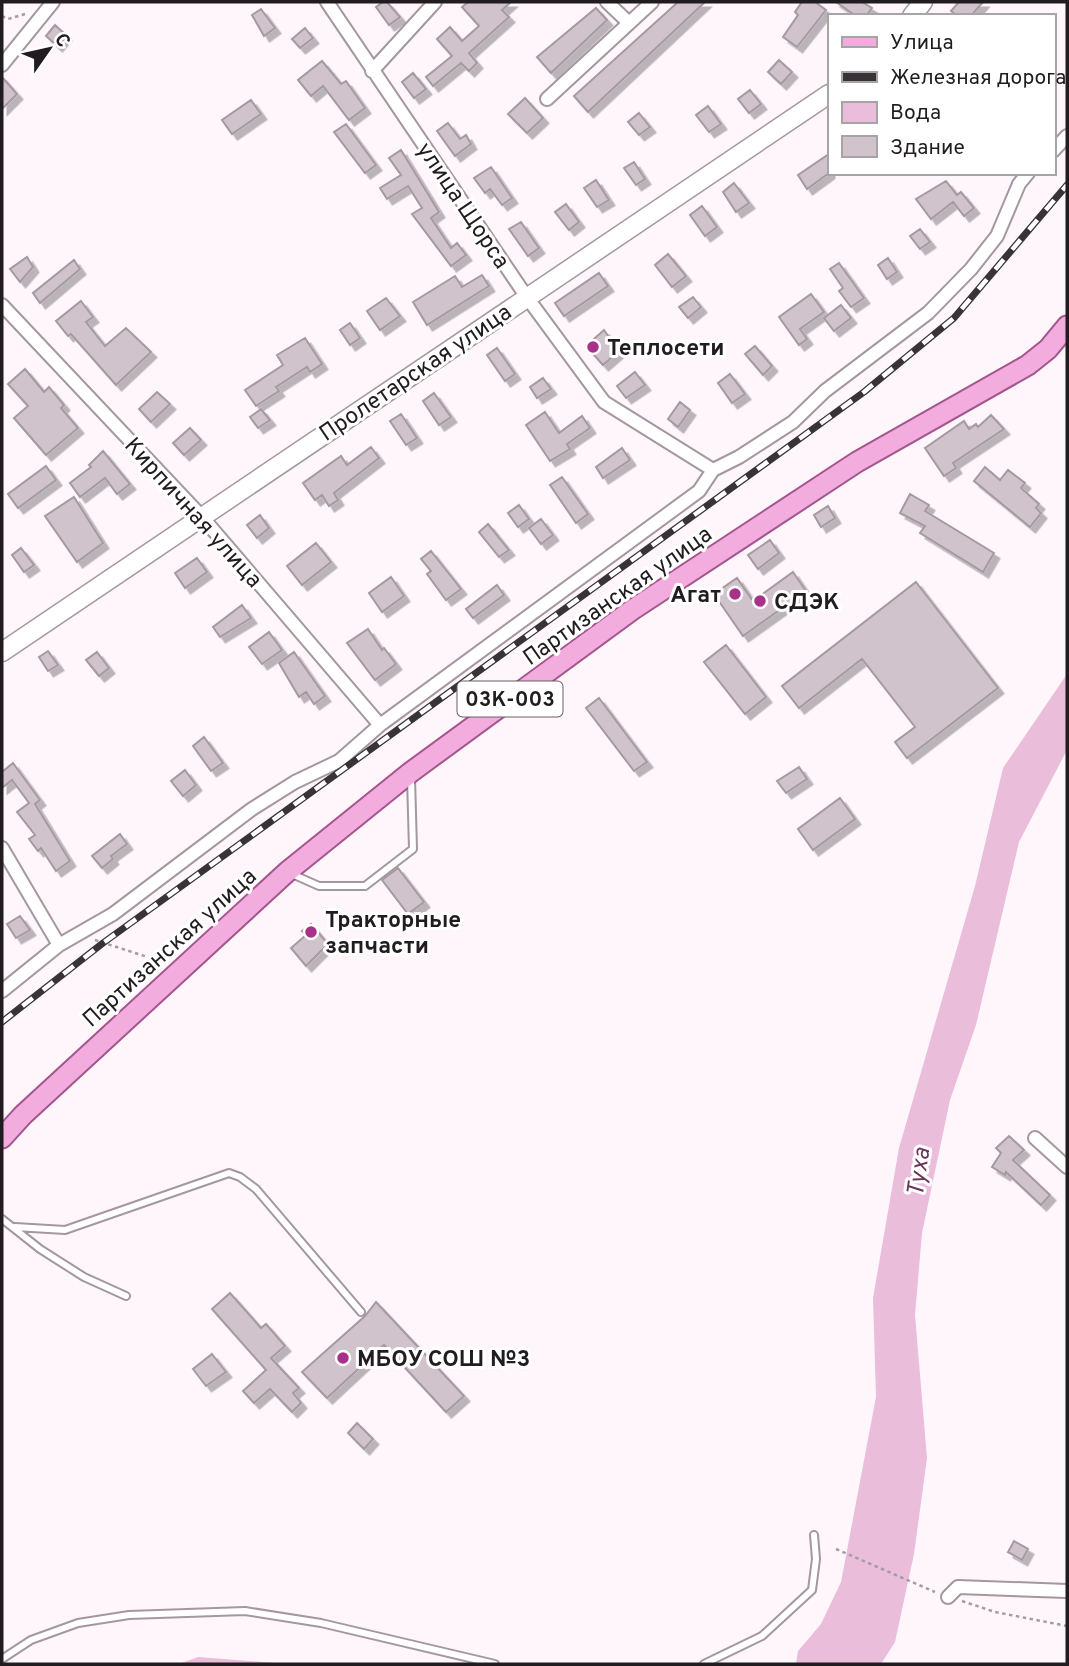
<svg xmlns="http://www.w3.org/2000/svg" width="1069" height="1666" font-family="Overpass,sans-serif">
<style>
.water{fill:#eabdda}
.building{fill:#d1c3cc;stroke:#a699a1;stroke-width:2;filter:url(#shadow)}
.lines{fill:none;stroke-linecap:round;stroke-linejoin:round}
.lane-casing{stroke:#a597a0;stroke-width:10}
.street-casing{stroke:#a597a0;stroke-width:16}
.secondary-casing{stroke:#a597a0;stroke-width:21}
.primary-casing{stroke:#a3558c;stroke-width:23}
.path{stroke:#a39ca0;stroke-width:2.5;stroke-dasharray:3.5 3.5;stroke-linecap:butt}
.lane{stroke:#fff;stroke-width:6}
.street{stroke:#fff;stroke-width:12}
.secondary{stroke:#fff;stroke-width:18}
.primary{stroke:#f2acdd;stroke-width:19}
.rail-casing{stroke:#383336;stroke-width:7}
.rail{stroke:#fff;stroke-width:4.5;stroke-dasharray:13;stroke-linecap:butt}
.poi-dot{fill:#a8328a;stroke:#fff;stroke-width:2.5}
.labels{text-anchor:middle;stroke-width:6;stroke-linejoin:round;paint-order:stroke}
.shield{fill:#fff;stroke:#646062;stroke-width:2}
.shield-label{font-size:21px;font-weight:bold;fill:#211c1f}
.street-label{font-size:23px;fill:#211c1f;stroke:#fff}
.poi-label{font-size:23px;font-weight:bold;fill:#211c1f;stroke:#fff;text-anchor:start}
.water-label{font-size:24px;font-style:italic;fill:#6b345b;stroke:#fff}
</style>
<defs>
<filter id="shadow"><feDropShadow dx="5.5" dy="5.5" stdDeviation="0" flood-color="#0004"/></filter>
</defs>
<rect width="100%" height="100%" fill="#fef6fb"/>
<!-- water -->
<path class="water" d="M1067 674V750L1019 842 976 1025 950 1100 922 1233 915 1315 927 1458 914 1554 895 1642 881 1664H796L798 1651 821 1624 841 1582 876 1397 873 1298 899 1148 975 886 1003 768Z
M198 1657 276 1663 281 1664H179Z"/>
<!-- building -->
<path class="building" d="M383 2H387L400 17 389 25 376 7Z
M468 2H511L502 10 509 17 469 53 477 63 469 71 461 63 433 86 426 77 452 56 437 39 450 27 462 41 479 26 462 7Z
M678 2H705L588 112 574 96Z
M802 2H815L826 10 797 47 783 37 798 15 795 12Z
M836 2H862L872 8 866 16H856Z
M959 2H983L971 16H957L951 11Z
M596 8 607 20 551 73 537 57Z
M261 9 275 28 264 36 252 15Z
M55 25 66 35 57 46 46 36Z
M305 28 313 38 300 48 292 39Z
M779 60 792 72 781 84 768 72Z
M322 61 341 84 346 81 365 108 349 120 323 86 311 96 298 80Z
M413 73 426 89 414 98 402 82Z
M2 77 17 94 2 109Z
M750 90 761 104 749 113 738 99Z
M525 98 543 118 527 133 508 114Z
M251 100 261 114 232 134 222 120Z
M708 106 721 124 709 132 696 115Z
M639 113 650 127 639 135 628 122Z
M448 123 460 139 466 135 471 144 455 156 437 131Z
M346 124 376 165 365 173 334 132Z
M401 150 439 212 431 218 451 248 457 243 466 255 451 266 412 214 422 208 408 186 387 199 380 188 401 175 389 158Z
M829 154V173L807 189 798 175Z
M634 162 645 179 636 185 624 168Z
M491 167 512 198 502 205 490 189 485 193 474 178Z
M596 180 609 200 597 207 584 188Z
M946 181 957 195 961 192 974 208 964 216 953 202 931 219 916 199Z
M734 183 749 203 736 212 723 192Z
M566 204 579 222 569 230 555 212Z
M702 206 717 227 705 236 690 215Z
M521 222 539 248 528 256 509 229Z
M920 229 930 242 920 249 910 236Z
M668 254 686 276 672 287 655 265Z
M27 257 33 267 20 282 10 269Z
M888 258 897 272 887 279 878 265Z
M74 260 80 269 40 303 33 293Z
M839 263 864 298 851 307 839 291 843 288 830 269Z
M599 273 608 286 564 316 555 303Z
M482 275 489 286 427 325 413 302 455 276 462 287Z
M811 294 824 312 800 329 807 339 799 345 779 317Z
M693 297 701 307 688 318 679 307Z
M386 298 400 316 380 330 367 311Z
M81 301 93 317 86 322 105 346 126 328 151 352 116 385 71 334 68 336 56 321Z
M841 305 851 318 834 331 824 318Z
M350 323 360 338 350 345 340 330Z
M604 330 619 351 603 365 586 346Z
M305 338 322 364 310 372 307 367 276 387 279 391 256 406 245 390 283 365 277 355Z
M755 346 772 366 763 375 745 354Z
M497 348 515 374 505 381 487 355Z
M25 369 44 392 49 387 64 405 61 408 78 428 46 455 14 418 28 406 8 384Z
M635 372 645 385 626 398 617 386Z
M730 374 745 394 732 403 718 383Z
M543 378 551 389 537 398 530 387Z
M157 392 170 404 151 422 139 409Z
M434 393 451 417 439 425 423 401Z
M680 402 690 410 678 427 668 419Z
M261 409 270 420 258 428 250 417Z
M545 412 559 433 582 416 590 428 567 444 570 449 550 461 526 425Z
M401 414 417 438 406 445 390 421Z
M991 415 1004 429 953 463 956 468 944 476 925 448 964 421 969 429 976 424 978 427Z
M190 428 201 440 184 455 173 443Z
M371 447 379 458 334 493 338 500 329 506 322 495 315 500 303 483 341 456 347 465Z
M622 448 630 460 603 478 596 467Z
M103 451 130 484 117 494 105 478 80 497 70 483 91 467 89 465Z
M46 466 56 480 18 508 8 494Z
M985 467 1000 480 1008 470 1025 483 1021 488 1039 504 1036 508 1041 513 1030 527 974 481Z
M562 477 588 514 576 523 550 485Z
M910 494 929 505 925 511 994 553 983 572 920 533 925 526 900 513Z
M74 497 103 543 77 562 45 516Z
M519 505 529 519 518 527 508 513Z
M828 506 835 518 821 527 814 515Z
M260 515 269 528 257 538 247 525Z
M541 519 553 535 541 544 529 528Z
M488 524 509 550 499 557 479 532Z
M770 540 779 553 758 569 748 555Z
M316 543 331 562 302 585 287 566Z
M21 548 34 565 24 572 12 555Z
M431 551 461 589 446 600 427 574 431 571 421 559Z
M197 558 207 572 185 588 175 573Z
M793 572 806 591 743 636 714 594 737 578 753 601Z
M391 577 404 596 382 612 369 593Z
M916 582 998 688 907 758 895 742 915 727 862 659 799 708 782 686Z
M497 585 504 595 473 618 466 609Z
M242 605 251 618 220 637 213 627Z
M368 629 382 650 384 648 396 664 375 680 347 643Z
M269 632 282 650 262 664 249 647Z
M726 645 766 697 745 714 704 662Z
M48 651 58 665 48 671 39 657Z
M97 652 109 668 99 676 86 660Z
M294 652 325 696 314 704 306 692 299 697 279 663Z
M599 698 647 762 634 771 586 708Z
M204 737 223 763 211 771 193 746Z
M13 763 40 800 35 804 70 861 56 871 41 848 38 851 29 839 35 835 17 812 29 803 12 780 2 788V772Z
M799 767 807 779 786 793 777 781Z
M185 770 196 785 183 796 171 781Z
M840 798 855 819 813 850 798 829Z
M120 834 127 844 111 856 113 859 102 868 92 856Z
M398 868 424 902 408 914 382 880Z
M20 916 30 930 16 938 7 924Z
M311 924 328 944 306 966 291 948 306 935 302 931Z
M1009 1136 1024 1150 1013 1160 1050 1195 1041 1205 1006 1172 1005 1175 992 1167 1001 1153 996 1148Z
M230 1293 261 1328 266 1324 285 1346 271 1358 299 1388 293 1393 301 1403 292 1412 270 1389 254 1403 243 1391 266 1370 212 1309Z
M376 1302 464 1396 446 1412 384 1345 327 1398 302 1372 365 1316Z
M212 1354 226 1372 206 1386 193 1369Z
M357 1423 373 1439 364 1449 348 1433Z
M1014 1541 1028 1549 1022 1560 1008 1552Z"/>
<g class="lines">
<defs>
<path id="lane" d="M292 874 319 886H365L413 849 411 778
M2 1219 40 1249 84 1277 126 1296
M15 1227 65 1230 229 1173 240 1177 256 1189 361 1312
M2 1659 31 1640 78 1623 129 1615 245 1611 321 1623 495 1664
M704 1664 762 1636 812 1590 816 1559 814 1535"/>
<path id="street" d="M327 2 526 296 604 402 713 470
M607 2 629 23
M2 65 53 2
M372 71 435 2
M547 99 652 2
M1053 151 1067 136
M2 305 202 517 380 725
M2 848 59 945
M2 991 59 945 113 914 252 809 295 782 339 761 380 725 699 491 713 470 739 457 793 422 825 391 928 313 971 269 997 236 1019 184 1028 173
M1035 1138 1067 1167
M948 1597 958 1587 1067 1591"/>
<path id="secondary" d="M912 16 923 2
M2 652 829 94"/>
<path id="primary" d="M2 1138 23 1115 287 872 411 772 632 610 857 462 1028 365 1048 349 1067 326"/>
</defs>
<!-- lane casing -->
<use href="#lane" class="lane-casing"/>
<!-- street casing -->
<use href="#street" class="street-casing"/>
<!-- secondary casing -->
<use href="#secondary" class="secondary-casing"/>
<!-- primary casing -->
<use href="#primary" class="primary-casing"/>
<!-- path -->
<path class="path" d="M2 16 8 19 25 14
M95 940 166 963
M836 1549 935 1592
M962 1601 995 1612 1067 1626"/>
<!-- lane -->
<use href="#lane" class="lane"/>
<!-- street -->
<use href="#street" class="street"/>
<!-- secondary -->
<use href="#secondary" class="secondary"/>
<!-- primary -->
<use href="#primary" class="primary"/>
<defs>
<path id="rail" d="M2 1022 103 943 864 392 954 318 1067 185"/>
</defs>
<!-- rail casing -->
<use href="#rail" class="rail-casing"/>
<!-- rail -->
<use href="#rail" class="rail"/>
</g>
<!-- markers -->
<g class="poi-dot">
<circle cx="593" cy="347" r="7"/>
<circle cx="735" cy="594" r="7"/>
<circle cx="760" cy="601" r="7"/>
<circle cx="311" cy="932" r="7"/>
<circle cx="343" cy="1358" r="7"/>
</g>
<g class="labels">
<!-- shield labels -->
<rect class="shield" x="457.5" y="681.5" width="105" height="35" rx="5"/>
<g class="shield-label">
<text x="510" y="706">03К-003</text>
</g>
<!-- street labels -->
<g class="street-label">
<text transform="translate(464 205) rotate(56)" y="8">улица Щорса</text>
<text transform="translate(415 372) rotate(-34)" y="8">Пролетарская улица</text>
<text transform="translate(194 512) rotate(48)" y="8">Кирпичная улица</text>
<text transform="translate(617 595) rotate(-35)" y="8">Партизанская улица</text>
<text transform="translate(169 947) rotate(-42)" y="8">Партизанская улица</text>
</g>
<!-- poi labels -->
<g class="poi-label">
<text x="607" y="355">Теплосети</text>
<text x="721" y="602" text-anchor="end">Агат</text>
<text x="774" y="609">СДЭК</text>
<text x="325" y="927">Тракторные<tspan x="325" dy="26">запчасти</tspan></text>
<text x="357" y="1366">МБОУ СОШ №3</text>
</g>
<!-- water labels -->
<g class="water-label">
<text transform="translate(918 1172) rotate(-82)" y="8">Туха</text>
</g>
</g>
<!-- border -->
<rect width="1069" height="1666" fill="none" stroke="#211c1f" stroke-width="7"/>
<!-- legend -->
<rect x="828" y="14" width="228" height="161" fill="#ffffff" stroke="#a6a4a5" stroke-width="2"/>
<rect x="842" y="37" width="35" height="10" fill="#f2acdd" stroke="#a6a4a5" stroke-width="2"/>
<text x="890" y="49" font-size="21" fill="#211c1f">Улица</text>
<rect x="842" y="72" width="35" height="10" fill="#383336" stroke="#a6a4a5" stroke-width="2"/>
<text x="890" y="84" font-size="21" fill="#211c1f">Железная дорога</text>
<rect x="842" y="102" width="35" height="21" fill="#eabdda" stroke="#a6a4a5" stroke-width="2"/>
<text x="890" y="119" font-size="21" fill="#211c1f">Вода</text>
<rect x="842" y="136" width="35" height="21" fill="#d1c3cc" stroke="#a6a4a5" stroke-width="2"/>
<text x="890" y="154" font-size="21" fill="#211c1f">Здание</text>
<!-- north arrow -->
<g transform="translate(49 49) rotate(56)" stroke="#ffffff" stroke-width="5" paint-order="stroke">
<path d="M0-5L12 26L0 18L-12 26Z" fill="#211c1f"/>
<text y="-10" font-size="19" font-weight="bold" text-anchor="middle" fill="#211c1f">С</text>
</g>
</svg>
